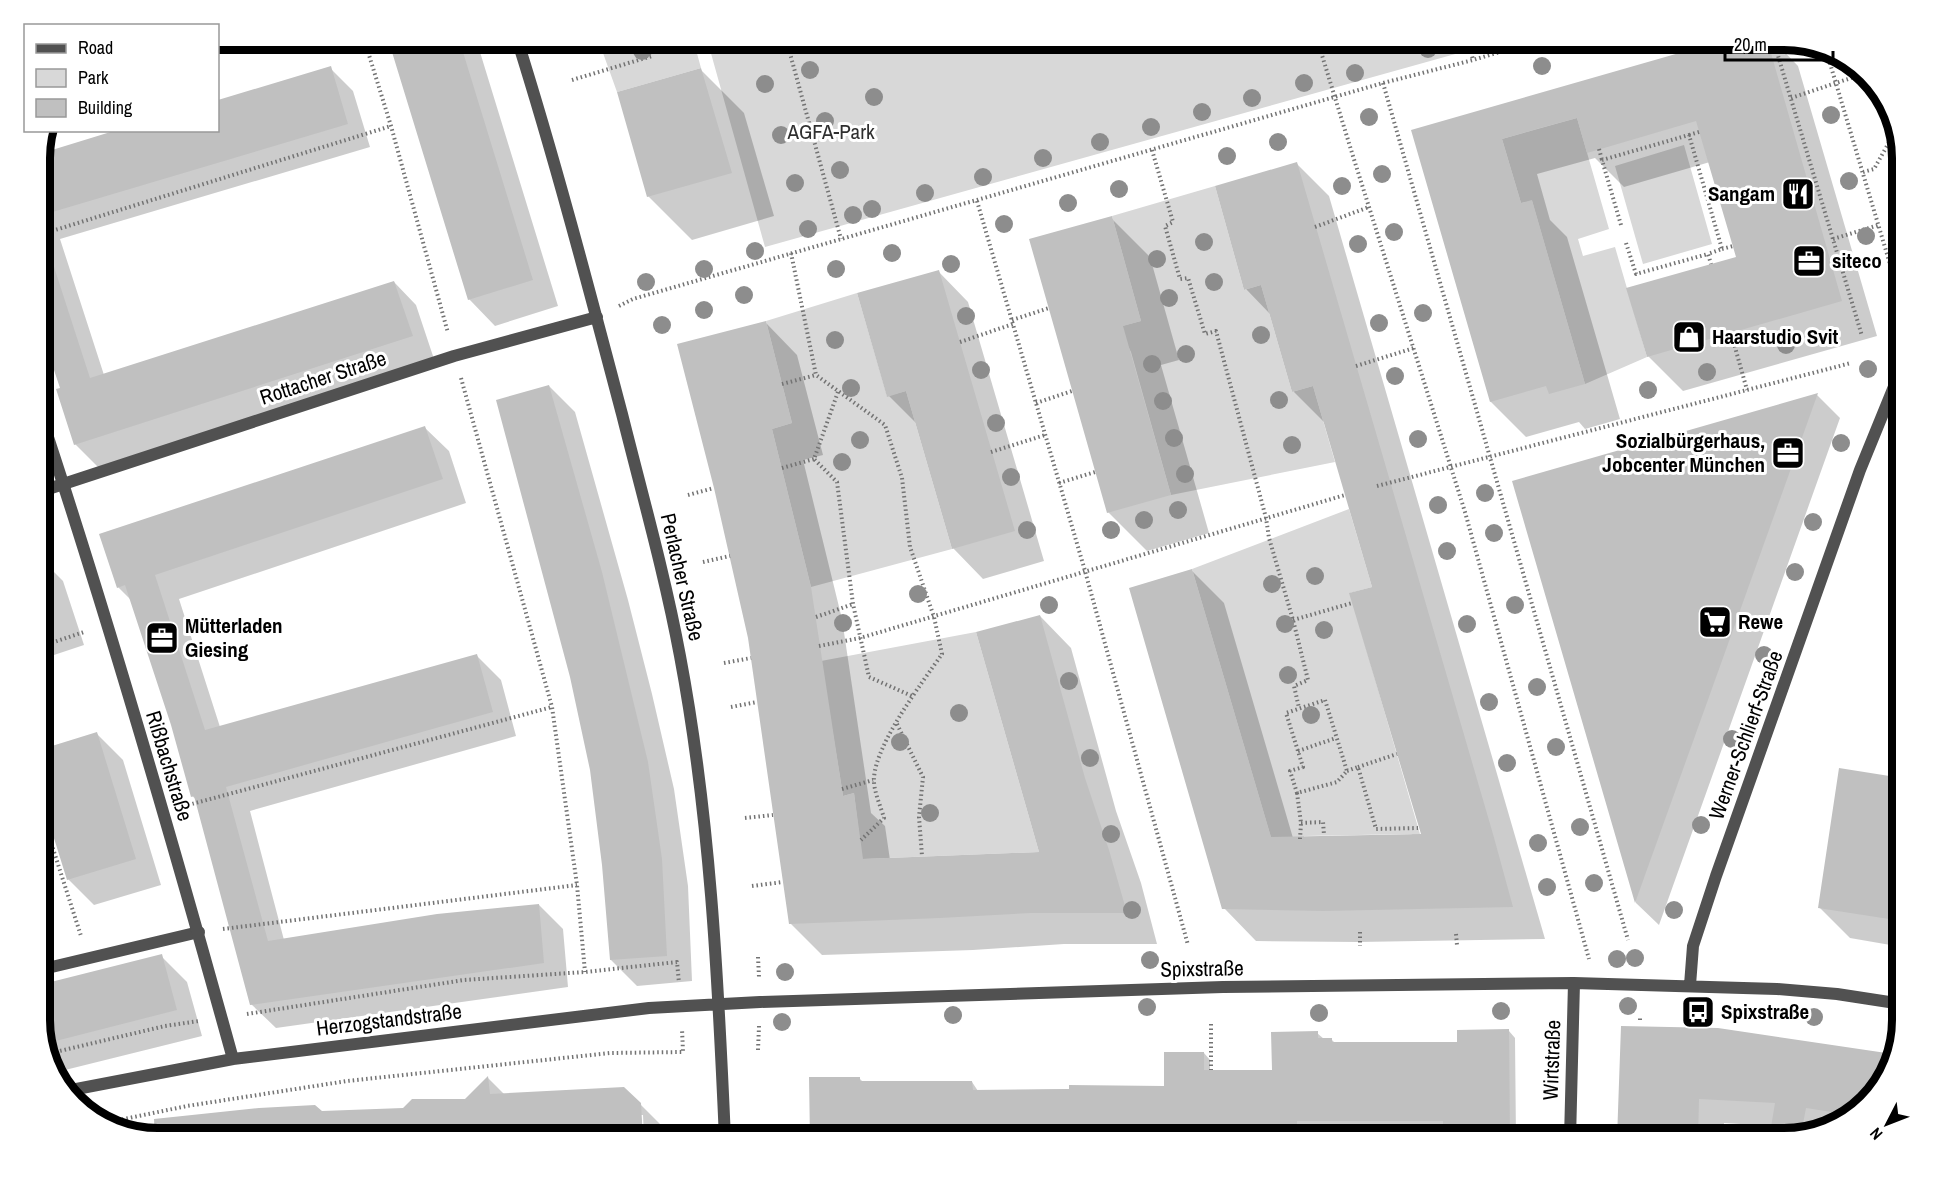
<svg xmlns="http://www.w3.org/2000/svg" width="1941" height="1178" font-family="'Archivo Narrow',sans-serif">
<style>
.green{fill:#d8d8d8}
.shadow{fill:#0003}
.building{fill:#c0c0c0}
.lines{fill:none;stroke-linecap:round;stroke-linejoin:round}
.path{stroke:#737373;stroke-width:4;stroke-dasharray:1.5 3;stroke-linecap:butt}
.lane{stroke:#515151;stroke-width:12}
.street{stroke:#515151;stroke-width:12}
.tree{fill:#8d8d8d}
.labels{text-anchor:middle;stroke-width:6;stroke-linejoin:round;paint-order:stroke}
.park-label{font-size:21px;fill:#2f2f2f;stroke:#fff}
.poi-label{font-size:21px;font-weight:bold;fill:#000;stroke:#fff;text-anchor:start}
.street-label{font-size:21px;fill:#000;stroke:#fff}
.rim{fill:none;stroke:#000;stroke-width:8}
</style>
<rect width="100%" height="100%" fill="#fff"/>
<!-- green -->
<path class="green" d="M598 39H693L701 68 617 92Z
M707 39H1509L765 247Z
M1577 118 1609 229 1578 239 1583 256 1615 247 1647 357 1585 384 1532 201 1521 203 1502 139Z
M1684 145 1712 244 1643 264 1615 166Z
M1215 186 1244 290 1261 285 1292 392 1313 386 1335 462 1171 495 1131 352 1118 327 1141 321 1112 216Z
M857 293 887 396 906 391 952 549 811 587 772 429 792 423 766 321Z
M1349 509 1372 587 1350 593 1422 841 1411 834 1304 836V840L1272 841 1192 569Z
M976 632 1039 852 862 859 854 793 843 796 842 789 821 661Z"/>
<!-- shadow -->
<path class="shadow" d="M389 39H476L558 306 495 326 469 299Z
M1733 39H1772L1798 66 1877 336 1683 391 1648 356 1738 258 1710 162 1624 187 1595 158 1537 174 1550 220 1567 237 1620 419 1585 429 1579 422 1526 437 1491 402 1413 131Z
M330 68 353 91 370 147 60 239 104 375 394 282 416 305 434 359 98 467 75 444 62 389 39 318V153L218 130V102Z
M701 70 744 113 774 216 692 240 648 196Z
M1297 164 1329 196 1545 939 1358 942 1256 941 1224 908 1192 571 1224 603 1293 838 1423 836 1374 588 1326 424 1293 391 1271 315 1246 289Z
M1111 218 1150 257 1179 360 1161 365 1209 533 1147 551 1108 512Z
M938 271 968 302 1044 561 983 579 953 548 917 424 889 396Z
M766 323 797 355 823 455 803 460 842 619 871 813 885 826 890 860 1041 853 1040 616 1071 648 1116 811 1141 883 1157 944H1064L973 950 822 955 790 923Z
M549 386 575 412 628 600 652 694 674 789 688 886 692 981 637 986 611 960 604 865Z
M1817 395 1840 418 1659 925 1636 903 1514 482Z
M424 427 449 451 466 503 179 599 220 727 477 656 501 680 516 736 250 811 284 940 539 905 563 929 568 987 276 1028 251 1004 197 800 192 796 172 725 132 601 118 587Z
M39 557 63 581 84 645 39 660Z
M97 734 123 760 161 885 94 905 68 879Z
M1902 780V947L1850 938 1819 907Z
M161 956 187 982 202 1036 53 1073 39 1028Z
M1718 1029 1893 1056 1886 1080 1843 1123 1784 1139 1773 1126 1724 1123 1723 1139H1618Z
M1509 1031 1515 1038 1516 1139H1458L1457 1132H1451L1446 1127H1303V1133L1289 1134V1139H811L859 1078 863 1082H972L978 1091 1166 1087 1204 1053 1210 1060V1072L1273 1071 1317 1033 1324 1039H1331L1336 1044H1459Z
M488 1078 505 1095 640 1104 669 1133V1139H644L643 1115H640L641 1139H157L147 1136 161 1129 321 1113 404 1109 466 1101Z"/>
<!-- building -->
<path class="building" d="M388 39H459L533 280 468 300Z
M1728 39H1767L1842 301 1647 357 1626 288 1736 257 1696 121 1587 153 1577 118 1540 128 1502 139 1521 203 1532 200 1585 384 1549 394 1546 386 1490 402 1411 130Z
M331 66 348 124 39 216V154L117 130H218V100Z
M701 68 732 173 647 197 617 92Z
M1297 162 1493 834 1513 907 1324 911 1222 909 1129 588 1192 569 1271 837 1421 834 1349 593 1372 587 1313 386 1292 392 1261 285 1244 290 1215 186Z
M1112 216 1141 321 1123 326 1171 495 1107 513 1029 239Z
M45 239 90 378 394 281 413 336 74 445 56 389 60 388 39 325V240Z
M939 270 1015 531 952 549 906 391 887 397 857 293Z
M766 321 792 423 772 429 811 587 843 796 854 793 863 859 1039 852 976 632 1040 615 1085 778 1109 850 1127 913H1031L940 918 789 924 748 638 714 488 677 344Z
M549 385 602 572 648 762 662 859 667 956 610 960 602 865 590 770 570 677 496 400Z
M1818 393 1770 527 1635 903 1512 481Z
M425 426 443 479 155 575 205 730 477 654 493 712 226 787 268 941 437 914 539 904 544 963 250 1005 194 796 191 797 171 725 125 585 117 588 99 534Z
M97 732 136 859 67 880 39 790V750Z
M1839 768 1902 778V921L1818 908Z
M162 954 177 1010 44 1044 39 1028V985Z
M1621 1026 1718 1028 1893 1054 1886 1080 1851 1115 1806 1108 1801 1134 1784 1139H1769L1775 1103 1699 1099 1698 1139H1617Z
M1509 1029 1510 1139H1456V1126H1443V1121H1297V1127L1283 1128 1284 1139H810L809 1077H860V1081H972L973 1090 1069 1089V1085L1164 1086V1052H1204V1070H1272L1271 1032 1318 1031V1038H1332V1042H1457V1030Z
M488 1076 490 1094 624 1087 641 1103 643 1139 155 1138 154 1119 259 1108 315 1105 322 1111 403 1108 412 1099H465Z"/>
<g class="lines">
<!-- path -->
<path class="path" d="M364 39 391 126 448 333
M786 39 841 239
M1317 39 1352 153 1465 512 1589 959
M1468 39 1473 60
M1508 39 1511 49
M1773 39 1862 336
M1826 50 1890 264
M572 80 652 56 647 39
M1383 83 1628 940
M1791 98 1863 74
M1689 135 1699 132
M1599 149 1602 160
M1152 150 1173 222 1165 226 1180 279 1188 278 1205 334 1216 331 1266 518 1269 538 1293 620 1308 680 1294 686 1299 708
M1863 172 1874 169 1896 130
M977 201 1085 571 1188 945
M1621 225 1602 160 1689 135 1722 249 1708 254 1711 264
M1315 227 1369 207
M39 235 391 126
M1833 239 1879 225
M1626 243 1636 274 1708 254
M1722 249 1733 246
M791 253 816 375 885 425 902 478 910 547 934 617 942 654C922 683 876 743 874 778 873 790 881 807 884 818L861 840
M619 306 633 299 1383 83 1473 60 1543 39
M1012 320 1049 308
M1731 333 1747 390
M960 342 1013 324
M1356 366 1414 348
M461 378 552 707 577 885 585 972
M782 384 816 375
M838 392 814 459 837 482 853 604 869 677 912 696
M1036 403 1072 391
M991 452 1045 435
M782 468 814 459
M1059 483 1095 472
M1377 486 1851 363
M688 495 714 488
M703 562 730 556
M816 617 853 604
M1293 620 1352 603
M819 646 860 638 1345 495
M39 647 84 632
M724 663 751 658
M1325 700 1347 771 1337 782 1297 793 1290 771 1303 767 1286 713Z
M731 707 757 702
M897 724 923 777 919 817 922 856
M1298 751 1336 738
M1358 767 1397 754
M1347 771 1358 767 1376 829 1418 828
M842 789 873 780
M1297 793 1301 823 1300 839
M39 805 81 936
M188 805 552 707
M745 818 773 815
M1301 823 1323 822 1324 835
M752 886 783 882
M223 929 577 885
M1360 932V946
M1456 934 1457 945
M758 957 759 977
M247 1014 464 980 585 972 677 962 679 983
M1640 1020V1016
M1746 1022V1020
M1211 1024V1070
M758 1050 759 1026
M47 1054 165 1026 199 1021
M100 1124 187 1106 347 1081 610 1053 683 1052 682 1029"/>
<!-- lane -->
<path class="lane" d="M39 970 199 932"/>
<!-- street -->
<path class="street" d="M517 39C556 163 589 289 622 414 642 494 665 575 680 656 710 815 718 977 725 1139
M39 410C110 624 173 842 233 1059
M39 492 454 356 597 317
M1690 985 1693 946 1716 876 1860 470 1902 367
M66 1091 233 1059 649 1008 760 1002 1223 987 1574 983 1777 989 1837 994 1902 1004
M1570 1139 1574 983"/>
</g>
<!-- trees -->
<g class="tree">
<circle cx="1428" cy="49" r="9"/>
<circle cx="642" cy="51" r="9"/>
<circle cx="1542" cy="66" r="9"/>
<circle cx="810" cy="70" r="9"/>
<circle cx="1355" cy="73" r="9"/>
<circle cx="1304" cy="83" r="9"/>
<circle cx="765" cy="84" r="9"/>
<circle cx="874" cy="97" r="9"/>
<circle cx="1252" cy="98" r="9"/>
<circle cx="1202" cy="112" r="9"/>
<circle cx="1831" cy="115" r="9"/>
<circle cx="1369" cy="117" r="9"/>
<circle cx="825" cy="121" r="9"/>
<circle cx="1151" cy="127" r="9"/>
<circle cx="781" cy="135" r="9"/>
<circle cx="1100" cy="142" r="9"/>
<circle cx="1278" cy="142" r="9"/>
<circle cx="1227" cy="156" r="9"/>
<circle cx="1043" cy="158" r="9"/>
<circle cx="840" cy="170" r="9"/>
<circle cx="1382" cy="174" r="9"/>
<circle cx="983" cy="177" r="9"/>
<circle cx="1849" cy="181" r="9"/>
<circle cx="795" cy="183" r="9"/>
<circle cx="1342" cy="186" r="9"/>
<circle cx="1119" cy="189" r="9"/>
<circle cx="925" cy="193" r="9"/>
<circle cx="1068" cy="203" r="9"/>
<circle cx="872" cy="209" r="9"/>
<circle cx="853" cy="215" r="9"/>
<circle cx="1004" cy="224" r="9"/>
<circle cx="808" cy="229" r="9"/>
<circle cx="1394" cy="232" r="9"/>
<circle cx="1866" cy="236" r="9"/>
<circle cx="1204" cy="242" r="9"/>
<circle cx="1358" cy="244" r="9"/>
<circle cx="755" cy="251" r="9"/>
<circle cx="892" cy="253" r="9"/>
<circle cx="1157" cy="259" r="9"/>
<circle cx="951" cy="264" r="9"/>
<circle cx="704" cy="269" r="9"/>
<circle cx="836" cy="269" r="9"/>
<circle cx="646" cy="282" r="9"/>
<circle cx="1214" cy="282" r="9"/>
<circle cx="744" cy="295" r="9"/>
<circle cx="1169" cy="298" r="9"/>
<circle cx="704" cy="310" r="9"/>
<circle cx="1423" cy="313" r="9"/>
<circle cx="966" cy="316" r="9"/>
<circle cx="1379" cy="323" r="9"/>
<circle cx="662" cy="325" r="9"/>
<circle cx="1261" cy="335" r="9"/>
<circle cx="835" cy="340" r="9"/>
<circle cx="1786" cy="345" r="9"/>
<circle cx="1186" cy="354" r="9"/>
<circle cx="1152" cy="364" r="9"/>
<circle cx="1868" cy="369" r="9"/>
<circle cx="981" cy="370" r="9"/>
<circle cx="1707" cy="372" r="9"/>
<circle cx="1395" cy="376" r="9"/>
<circle cx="851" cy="388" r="9"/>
<circle cx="1648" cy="390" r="9"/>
<circle cx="1279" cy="400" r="9"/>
<circle cx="1163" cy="401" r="9"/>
<circle cx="996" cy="423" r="9"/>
<circle cx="1174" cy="438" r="9"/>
<circle cx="1418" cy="439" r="9"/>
<circle cx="860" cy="440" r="9"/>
<circle cx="1841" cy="443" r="9"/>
<circle cx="1292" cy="445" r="9"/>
<circle cx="842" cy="462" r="9"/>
<circle cx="1185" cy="474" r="9"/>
<circle cx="1011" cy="477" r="9"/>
<circle cx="1485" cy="493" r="9"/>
<circle cx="1438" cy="505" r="9"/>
<circle cx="1178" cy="510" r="9"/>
<circle cx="1144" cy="520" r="9"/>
<circle cx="1813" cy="522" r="9"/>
<circle cx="1027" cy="530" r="9"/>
<circle cx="1111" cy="530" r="9"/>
<circle cx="1494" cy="533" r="9"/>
<circle cx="1447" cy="551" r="9"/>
<circle cx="1795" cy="572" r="9"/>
<circle cx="1315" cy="576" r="9"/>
<circle cx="1272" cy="584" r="9"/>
<circle cx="918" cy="594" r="9"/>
<circle cx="1049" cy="605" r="9"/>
<circle cx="1515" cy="605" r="9"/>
<circle cx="843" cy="623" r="9"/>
<circle cx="1285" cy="624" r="9"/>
<circle cx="1467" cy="624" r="9"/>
<circle cx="1324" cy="630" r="9"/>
<circle cx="1764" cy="655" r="9"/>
<circle cx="1288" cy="675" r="9"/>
<circle cx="1069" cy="681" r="9"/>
<circle cx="1537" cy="687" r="9"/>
<circle cx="1489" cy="702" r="9"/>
<circle cx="959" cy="713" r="9"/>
<circle cx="1311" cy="715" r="9"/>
<circle cx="1732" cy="739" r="9"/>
<circle cx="900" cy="742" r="9"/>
<circle cx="1556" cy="747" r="9"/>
<circle cx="1090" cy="758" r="9"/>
<circle cx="1507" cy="763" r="9"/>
<circle cx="930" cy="813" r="9"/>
<circle cx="1701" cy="825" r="9"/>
<circle cx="1580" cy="827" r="9"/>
<circle cx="1111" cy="834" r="9"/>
<circle cx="1538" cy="843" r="9"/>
<circle cx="1594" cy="883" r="9"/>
<circle cx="1547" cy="887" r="9"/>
<circle cx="1132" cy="910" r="9"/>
<circle cx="1674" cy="910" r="9"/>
<circle cx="1635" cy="958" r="9"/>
<circle cx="1617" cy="959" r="9"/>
<circle cx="1150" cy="960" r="9"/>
<circle cx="785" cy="972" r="9"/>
<circle cx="1628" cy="1006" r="9"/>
<circle cx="1147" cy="1007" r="9"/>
<circle cx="1501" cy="1011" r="9"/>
<circle cx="1319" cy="1013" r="9"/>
<circle cx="953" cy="1015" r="9"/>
<circle cx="1814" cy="1017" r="9"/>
<circle cx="782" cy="1022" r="9"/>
</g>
<!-- icons -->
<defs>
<symbol id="restaurant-square" viewBox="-11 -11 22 22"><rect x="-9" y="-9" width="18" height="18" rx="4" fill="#000" stroke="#fff"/><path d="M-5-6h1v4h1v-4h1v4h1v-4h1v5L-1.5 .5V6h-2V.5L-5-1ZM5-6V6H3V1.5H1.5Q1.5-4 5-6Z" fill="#fff"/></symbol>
<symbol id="office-square" viewBox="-11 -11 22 22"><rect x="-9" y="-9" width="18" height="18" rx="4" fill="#000" stroke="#fff"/><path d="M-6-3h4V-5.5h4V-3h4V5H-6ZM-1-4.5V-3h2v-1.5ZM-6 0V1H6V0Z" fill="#fff"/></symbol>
<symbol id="shop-square" viewBox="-11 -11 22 22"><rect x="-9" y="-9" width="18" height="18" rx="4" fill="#000" stroke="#fff"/><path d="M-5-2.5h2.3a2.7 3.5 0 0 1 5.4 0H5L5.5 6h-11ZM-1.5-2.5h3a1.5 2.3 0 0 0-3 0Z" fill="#fff"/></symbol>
<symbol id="supermarket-square" viewBox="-11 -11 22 22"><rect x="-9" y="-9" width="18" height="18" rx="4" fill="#000" stroke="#fff"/><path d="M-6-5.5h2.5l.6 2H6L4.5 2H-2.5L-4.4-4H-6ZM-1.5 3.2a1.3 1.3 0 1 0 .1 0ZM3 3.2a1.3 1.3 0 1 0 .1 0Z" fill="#fff"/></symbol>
<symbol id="bus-square" viewBox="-11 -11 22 22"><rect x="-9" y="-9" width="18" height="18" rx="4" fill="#000" stroke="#fff"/><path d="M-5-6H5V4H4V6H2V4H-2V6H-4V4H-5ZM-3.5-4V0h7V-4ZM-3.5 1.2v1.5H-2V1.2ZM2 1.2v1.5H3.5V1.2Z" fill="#fff"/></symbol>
</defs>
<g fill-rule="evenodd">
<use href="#restaurant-square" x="1779" y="175" width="38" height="38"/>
<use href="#office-square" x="1790" y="242" width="38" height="38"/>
<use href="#shop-square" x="1670" y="318" width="38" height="38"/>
<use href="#office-square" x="1769" y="434" width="38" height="38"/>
<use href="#supermarket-square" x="1696" y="603" width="38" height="38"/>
<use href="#office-square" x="143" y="619" width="38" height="38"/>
<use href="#bus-square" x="1679" y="993" width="38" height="38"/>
</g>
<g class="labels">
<!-- park labels -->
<g class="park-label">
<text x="831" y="139">AGFA-Park</text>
</g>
<!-- poi labels -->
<g class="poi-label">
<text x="1775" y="201" text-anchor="end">Sangam</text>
<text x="1832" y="268">siteco</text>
<text x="1712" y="344">Haarstudio Svit</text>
<text x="1765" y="448" text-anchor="end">Sozialbürgerhaus,<tspan x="1765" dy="24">Jobcenter München</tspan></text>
<text x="1738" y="629">Rewe</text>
<text x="185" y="633">Mütterladen<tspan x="185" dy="24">Giesing</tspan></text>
<text x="1721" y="1019">Spixstraße</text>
</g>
<!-- street labels -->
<g class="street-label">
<text transform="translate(323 378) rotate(-18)" y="7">Rottacher Straße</text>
<text transform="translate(682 577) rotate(77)" y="7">Perlacher Straße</text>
<text transform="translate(1746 735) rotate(-70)" y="7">Werner-Schlierf-Straße</text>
<text transform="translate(169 766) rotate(73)" y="7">Rißbachstraße</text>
<text transform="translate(1202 969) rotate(-1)" y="7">Spixstraße</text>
<text transform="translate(389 1020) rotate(-7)" y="7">Herzogstandstraße</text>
<text transform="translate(1552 1060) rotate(-88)" y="7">Wirtstraße</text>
</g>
</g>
<!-- crop -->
<path d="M0 0H1941V1178H0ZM158 50H1784A108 108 0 0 1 1892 158V1020A108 108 0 0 1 1784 1128H158A108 108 0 0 1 50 1020V158A108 108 0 0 1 158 50Z" fill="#fff" fill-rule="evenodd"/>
<path class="rim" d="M158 50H1784A108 108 0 0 1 1892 158V1020A108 108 0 0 1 1784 1128H158A108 108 0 0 1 50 1020V158A108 108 0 0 1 158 50Z"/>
<!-- legend -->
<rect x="24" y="24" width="195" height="108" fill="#ffffff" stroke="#999999" stroke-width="1.5"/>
<rect x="36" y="44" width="30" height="9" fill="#515151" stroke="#999999" stroke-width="1.5"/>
<text x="78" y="54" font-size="18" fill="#000000">Road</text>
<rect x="36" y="69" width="30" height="18" fill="#d8d8d8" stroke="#999999" stroke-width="1.5"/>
<text x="78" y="84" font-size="18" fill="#000000">Park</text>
<rect x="36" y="99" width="30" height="18" fill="#c0c0c0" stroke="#999999" stroke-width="1.5"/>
<text x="78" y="114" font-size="18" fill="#000000">Building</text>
<!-- north arrow -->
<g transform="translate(1887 1124) rotate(228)" stroke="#ffffff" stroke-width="4.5" paint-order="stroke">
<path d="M0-4.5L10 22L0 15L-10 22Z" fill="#000000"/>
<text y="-9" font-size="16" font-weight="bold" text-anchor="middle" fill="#000000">N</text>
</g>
<!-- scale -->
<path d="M1725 51v9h108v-9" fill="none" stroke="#000000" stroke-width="3"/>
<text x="1734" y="51" font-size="18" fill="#000000" stroke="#ffffff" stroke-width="4.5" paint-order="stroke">20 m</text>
</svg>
